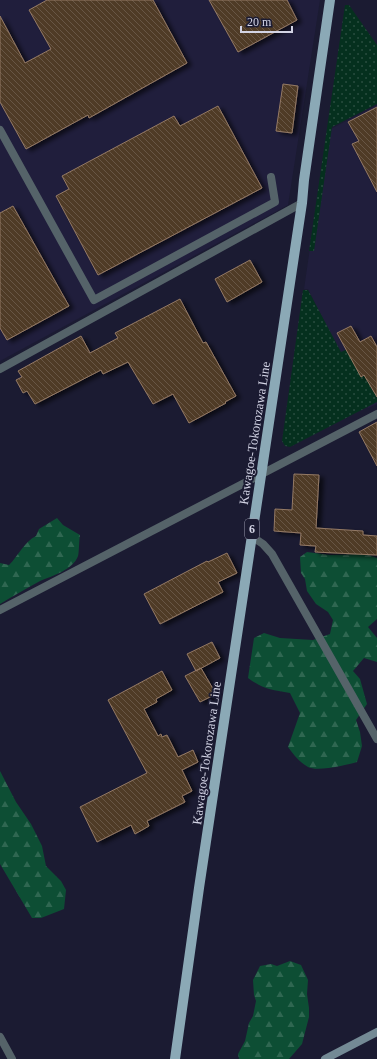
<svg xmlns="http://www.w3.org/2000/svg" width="377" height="1059" font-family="'Times New Roman',serif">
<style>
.built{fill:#201e3c}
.grass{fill:url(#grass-dots)}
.forest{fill:url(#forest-firs)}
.building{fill:url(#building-back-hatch);stroke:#947a65;filter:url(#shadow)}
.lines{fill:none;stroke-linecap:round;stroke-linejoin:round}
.lane{stroke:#556369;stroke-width:8}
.street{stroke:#556369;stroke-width:8}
.secondary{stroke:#748a95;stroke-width:8}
.primary{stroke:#8ba9b6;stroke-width:10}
.labels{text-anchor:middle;stroke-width:4;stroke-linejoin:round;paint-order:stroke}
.shield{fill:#1b1b32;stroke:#9c9caf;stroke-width:1}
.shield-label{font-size:12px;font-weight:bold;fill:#d3d4e5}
.street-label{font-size:13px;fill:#d3d4e5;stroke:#1b1b32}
</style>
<defs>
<pattern id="grass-dots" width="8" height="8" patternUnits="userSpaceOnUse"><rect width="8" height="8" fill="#05301e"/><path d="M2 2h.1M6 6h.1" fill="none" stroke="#294d3f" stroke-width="1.8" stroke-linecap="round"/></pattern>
<pattern id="forest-firs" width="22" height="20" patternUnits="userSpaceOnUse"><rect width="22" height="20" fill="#0d4e34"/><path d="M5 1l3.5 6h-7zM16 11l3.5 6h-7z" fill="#2f6751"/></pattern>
<pattern id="building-back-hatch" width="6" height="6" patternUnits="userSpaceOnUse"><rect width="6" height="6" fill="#503a26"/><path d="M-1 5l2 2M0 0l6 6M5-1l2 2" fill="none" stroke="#685645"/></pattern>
<filter id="shadow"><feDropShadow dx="4.5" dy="2.5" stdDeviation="2" flood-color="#0009"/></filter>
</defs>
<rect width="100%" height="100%" fill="#1b1b32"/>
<!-- built -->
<path class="built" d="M0 0H320L288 205 0 361Z
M377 105V404L368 408 308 289H304L327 131Z"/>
<!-- grass -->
<path class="grass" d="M345 5H349L377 45V104L332 127 314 251H309Z
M303 290H308L341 352 350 348 377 398V402L290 447 285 446 282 441Z"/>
<!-- forest -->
<path class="forest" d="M57 518 63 525 80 535C79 540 79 554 78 556 73 570 52 576 40 581 27 588 13 596 0 604V563L9 565C19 555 24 542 36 536L39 529Z
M307 552 330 555 366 554 377 558V619L368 627 377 638V662L364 658 353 671 360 679 367 704 356 720 360 732 362 746 357 762C347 765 317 772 308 767 299 762 294 755 288 747L300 713 290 693C271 690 263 689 248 678L254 638 264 633 280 638 313 640 330 634 333 620 328 612 316 604 307 591 305 579 301 573 300 557Z
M0 771 16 802 31 824 42 846 46 866 61 881 66 890 64 909 41 918H32L0 864Z
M290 961 301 965 308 980 307 994 309 1008V1017L302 1044 289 1059H239L238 1054 245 1041 249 1023 253 1016 256 1001 254 995 253 980 260 966 271 964 277 966Z"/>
<!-- building -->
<path class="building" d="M47 0H153L187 63 89 118 88 115 26 149 0 102V16L25 63 51 49 29 10Z
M209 0H287L297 20 238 52Z
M283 84 298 86 292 133 276 131Z
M218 106 262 188 98 275 56 196 69 189 62 176 174 116 180 126Z
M377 107V192L352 144 359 141 348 122Z
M13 206 69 306 7 340 0 328V213Z
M250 260 262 282 227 302 215 279Z
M180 299 203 343 206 342 236 396 225 402 226 403 189 423 173 394 153 404 128 362 103 374 101 370 35 404 27 391 23 393 16 380 22 377 18 371 81 336 90 353 118 338 115 333Z
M351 326 360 342 371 336 377 347V397L364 375 361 377 337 333Z
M377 422V466L359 432Z
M294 474 319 475 316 528 363 531V535L377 536V555L315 552 316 546 300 545 301 533 274 531 275 509 292 510Z
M227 553 237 573 218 582 223 592 160 624 144 594 207 561 208 562Z
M212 642 220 658 196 671 187 654Z
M201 668 216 694 200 702 185 676Z
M162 671 172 690 156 699 157 702 144 709 158 736 161 734 162 737 167 735 178 757 193 750 198 762 182 770 192 791 182 796 185 802 147 821 149 826 135 834 131 825 97 842 80 807 147 773 108 700Z"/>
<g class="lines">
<!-- lane -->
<path class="lane" d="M0 130 94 300 275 202 271 177"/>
<!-- street -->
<path class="street" d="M0 369 302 203
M251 536 263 544 272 554 377 739
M0 610 377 414
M0 1037 12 1059"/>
<!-- secondary -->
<path class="secondary" d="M325 1059 377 1032"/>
<!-- primary -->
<path class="primary" d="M175 1059 199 888 302 203 304 180 330 0"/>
</g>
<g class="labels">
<!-- shield labels -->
<rect class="shield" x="245" y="519" width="14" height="20" rx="3"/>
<g class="shield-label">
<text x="252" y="533">6</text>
</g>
<!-- street labels -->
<g class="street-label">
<text transform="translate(254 433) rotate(-81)" y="5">Kawagoe-Tokorozawa Line</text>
<text transform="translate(206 753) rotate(-82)" y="5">Kawagoe-Tokorozawa Line</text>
</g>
</g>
<!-- scale -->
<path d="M241 26v6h51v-6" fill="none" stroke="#d3d4e5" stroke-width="2"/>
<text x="247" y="26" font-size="12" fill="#d3d4e5" stroke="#1b1b32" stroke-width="3" paint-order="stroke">20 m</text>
</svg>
